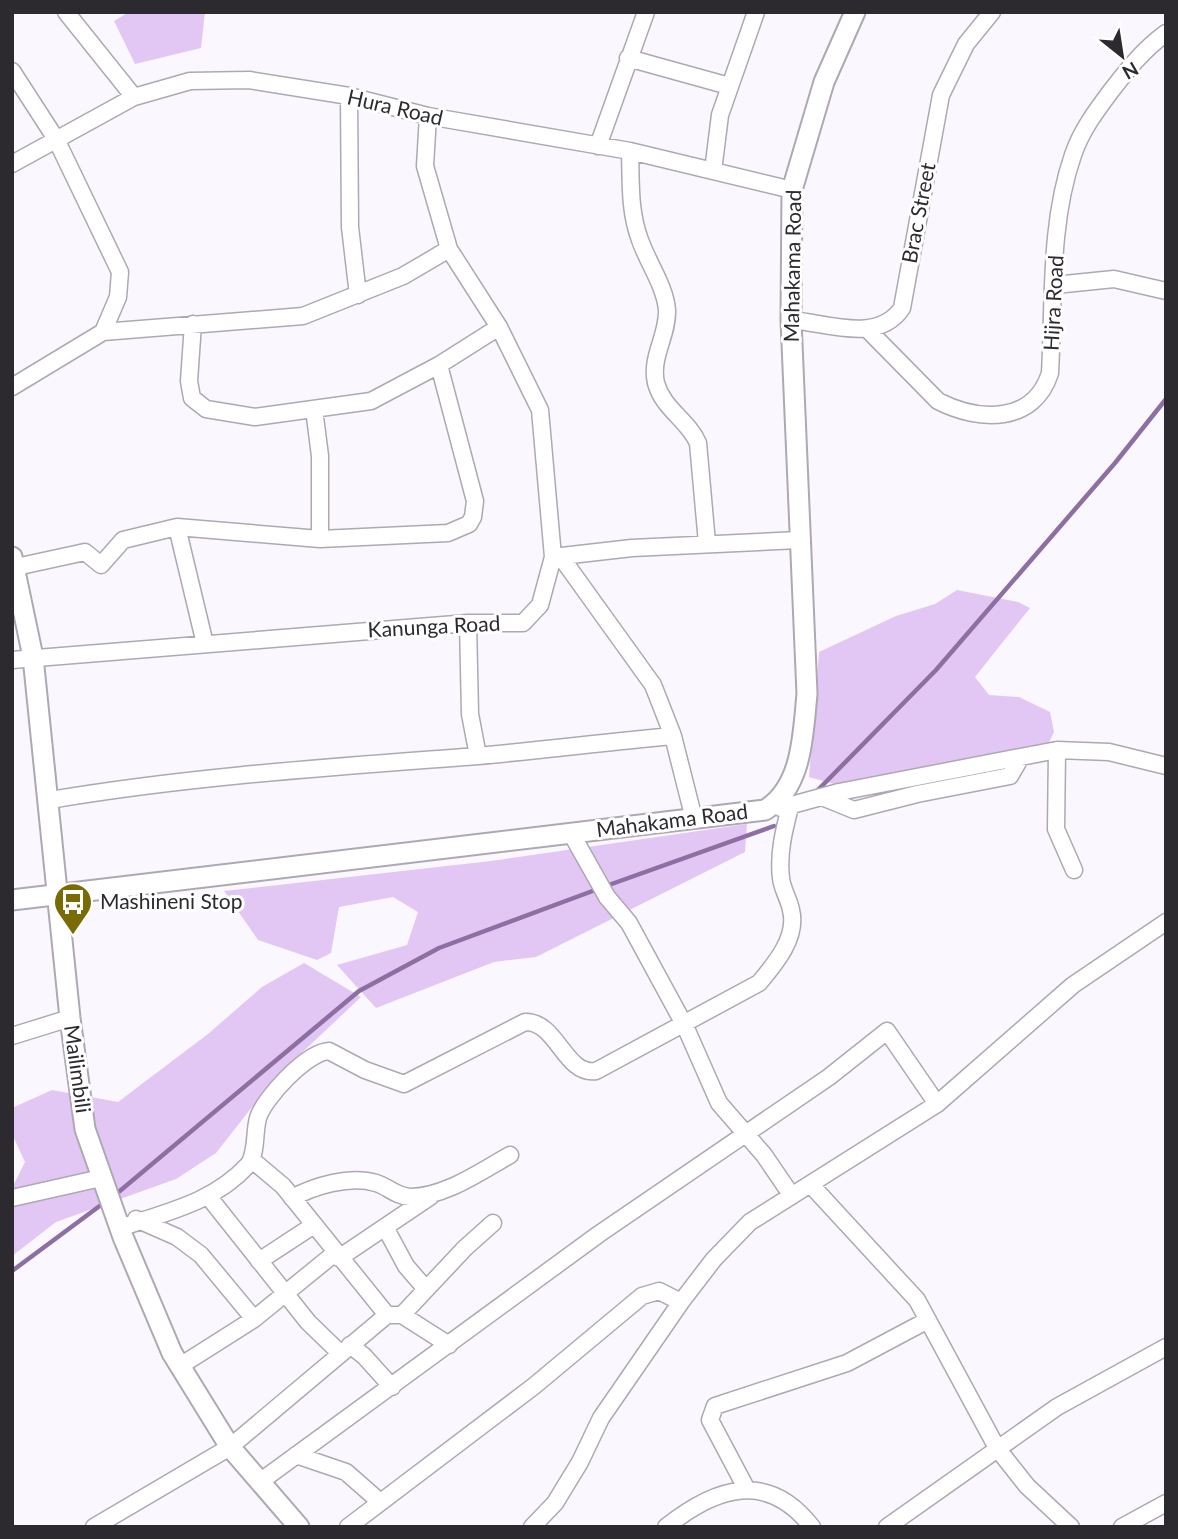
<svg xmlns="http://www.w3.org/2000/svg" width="1178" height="1539" font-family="Lato,sans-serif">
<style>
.green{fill:#e2c7f4}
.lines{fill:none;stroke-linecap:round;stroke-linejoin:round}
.stream{stroke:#8d6fa2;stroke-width:4.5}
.minor-casing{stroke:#aea8b3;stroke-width:19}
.tertiary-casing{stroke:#aea8b3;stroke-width:23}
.minor{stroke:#fff;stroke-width:16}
.tertiary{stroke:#fff;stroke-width:19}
.labels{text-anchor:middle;stroke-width:6;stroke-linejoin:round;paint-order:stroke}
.street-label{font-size:21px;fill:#2c2a2e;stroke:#fff}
.poi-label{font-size:21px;fill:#2c2a2e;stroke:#fff;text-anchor:start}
</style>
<rect width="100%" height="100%" fill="#fbf7fe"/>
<!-- green -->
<path class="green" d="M129 12H205L201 48 135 64 114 21Z
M957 590 1018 602 1030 608 975 677 989 695 1019 697 1050 712 1054 732 1044 753 859 791 809 777 819 652 896 616 935 604Z
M747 824 745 852 536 957 494 962 376 1008 337 965 407 945 418 912 393 897 339 907 331 953 317 960 258 940 224 891 491 861Z
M304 963 361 997 274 1079 216 1153 176 1179 56 1222 12 1256V1188L25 1162 12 1134V1108L52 1090 118 1102 208 1034 262 987Z"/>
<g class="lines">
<!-- stream -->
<path class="stream" d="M815 793 936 670 1115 463 1166 399
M606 886 774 826
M115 1195 359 991 439 948 598 889
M12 1271 105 1202"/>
<defs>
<path id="minor" d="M66 12 134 97
M628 58 729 86
M12 71 56 139 120 272 118 297 103 332
M349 96 350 227 358 295
M598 146 646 12
M630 151C631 181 629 211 640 240 648 263 665 286 667 310 668 336 650 357 656 383 663 409 688 420 698 443L707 543
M12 164 134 97 190 81 249 80 349 96 428 116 630 151 792 190
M713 171 720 115 756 12
M1055 285 1114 279 1166 291
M791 320C827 323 878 344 902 308L941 95 966 44 992 12
M193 324 189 381 192 398 206 409 255 417 371 401 439 365 499 327
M868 330 938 401C979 422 1034 424 1050 373 1054 301 1049 224 1073 155 1081 131 1096 111 1111 91 1128 69 1143 50 1166 33
M12 387 103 332 303 316 403 276 449 249
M314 409 320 456V539
M177 527 205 644
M553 557 632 548 799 540
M561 557 653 685 673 736 694 819
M16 567 85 552 101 565 123 540 177 527 320 539 448 533 469 524 473 517 475 501 439 365
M468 623 470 714 478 756
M12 660 468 623H523L540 605 553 557 540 410 499 327 449 249 425 166 428 116
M1057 750 1056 829 1074 870
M822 797 854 810 917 794 1010 776 1021 757
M50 800C192 776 334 767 478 756 543 750 608 742 673 736
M781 808 839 792 1057 750 1109 752 1166 766
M571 833 607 897 629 923 685 1026 719 1103 764 1155 792 1196
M12 1036 70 1018
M252 1160 283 1186 387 1315
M811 1185 917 1300 997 1448 1027 1486 1071 1527
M208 1196 308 1322 340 1353
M12 1198 101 1178
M292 1198C314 1186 350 1175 376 1183 389 1187 395 1196 410 1197 445 1197 481 1171 510 1155
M136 1219 177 1237 201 1255 254 1319
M385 1227 406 1266 425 1288
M120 1228C166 1212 213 1203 248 1165 257 1154 254 1132 258 1118 264 1098 307 1052 329 1051L365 1070 404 1084 525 1022C557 1021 565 1076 596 1071L759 983C775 964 798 937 791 910 789 899 782 889 781 878 778 854 784 830 790 807
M339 1258 431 1196
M259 1261 314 1225
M402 1315 465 1248 493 1223
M350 1345 364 1356 392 1387
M180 1366 254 1319 335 1253
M296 1455 346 1472 379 1501
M261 1481 599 1234 829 1077 887 1031 937 1104
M746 1488 710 1420 715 1406 847 1363 928 1320
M94 1527 230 1447 387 1315H402L449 1345
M348 1527 534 1386 642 1296 659 1291 681 1302
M532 1527 555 1503 580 1462 601 1418 681 1302 714 1259 750 1222 937 1104 1073 985 1166 922
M666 1527C716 1487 768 1470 812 1527
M887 1527 1057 1407 1166 1347
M1122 1527 1166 1503"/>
<path id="tertiary" d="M12 557 33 657 70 1018 85 1129 123 1237 172 1353 230 1447 299 1527
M12 900 765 810C803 787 803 733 807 694L791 320 792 190 824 82 855 12"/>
</defs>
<!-- minor casing -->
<use href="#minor" class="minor-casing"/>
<!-- tertiary casing -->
<use href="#tertiary" class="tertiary-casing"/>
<!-- minor -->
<use href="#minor" class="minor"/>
<!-- tertiary -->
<use href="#tertiary" class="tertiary"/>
</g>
<!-- icons -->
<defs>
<symbol id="bus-pin" viewBox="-11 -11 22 30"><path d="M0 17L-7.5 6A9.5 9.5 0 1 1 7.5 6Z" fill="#796c07" stroke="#fff"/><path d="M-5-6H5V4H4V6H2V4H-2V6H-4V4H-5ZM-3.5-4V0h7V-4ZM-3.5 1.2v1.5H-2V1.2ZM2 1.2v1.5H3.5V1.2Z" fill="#fff"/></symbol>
</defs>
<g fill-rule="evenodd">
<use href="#bus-pin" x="51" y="880" width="44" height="60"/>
</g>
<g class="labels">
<!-- street labels -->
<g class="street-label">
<text transform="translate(395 108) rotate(13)" y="7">Hura Road</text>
<text transform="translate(919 213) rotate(-79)" y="7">Brac Street</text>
<text transform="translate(793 266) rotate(-89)" y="7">Mahakama Road</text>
<text transform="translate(1054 303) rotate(-87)" y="7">Hijra Road</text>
<text transform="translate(434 627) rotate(-3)" y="7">Kanunga Road</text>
<text transform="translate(672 821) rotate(-7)" y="7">Mahakama Road</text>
<text transform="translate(77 1069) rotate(82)" y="7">Mailimbili</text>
</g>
<!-- poi labels -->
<g class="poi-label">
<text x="100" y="909">Mashineni Stop</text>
</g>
</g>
<!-- border -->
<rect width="1178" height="1539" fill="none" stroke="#2c2a2e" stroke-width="28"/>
<!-- north arrow -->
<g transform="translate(1122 56) rotate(150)" stroke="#ffffff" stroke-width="5" paint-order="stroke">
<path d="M0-5L12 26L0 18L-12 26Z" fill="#2c2a2e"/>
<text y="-10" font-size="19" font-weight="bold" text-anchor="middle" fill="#2c2a2e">N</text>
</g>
</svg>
